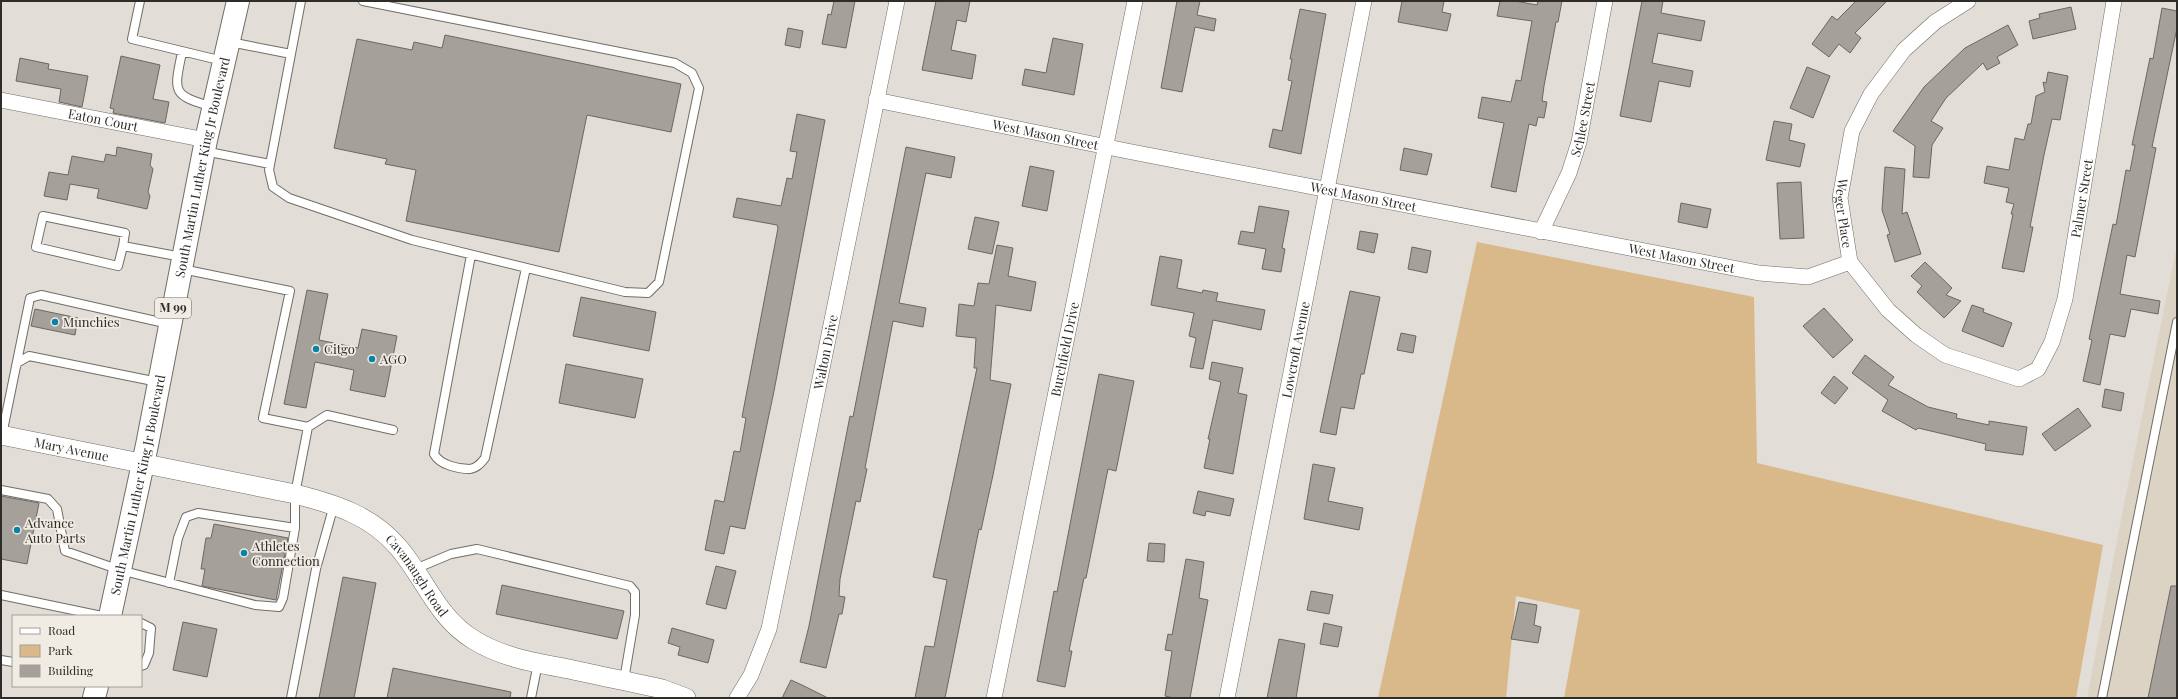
<svg xmlns="http://www.w3.org/2000/svg" width="2178" height="699" font-family="'Playfair Display',serif">
<style>
.built{fill:#ddd3c5}
.green{fill:#d9b989}
.building{fill:#a5a099;stroke:#6c6761}
.lines{fill:none;stroke-linecap:round;stroke-linejoin:round}
.service-casing{stroke:#716d66;stroke-width:10}
.minor-casing{stroke:#716d66;stroke-width:16}
.tertiary-casing{stroke:#716d66;stroke-width:20}
.primary-casing{stroke:#716d66;stroke-width:24}
.service{stroke:#fff;stroke-width:8}
.minor{stroke:#fff;stroke-width:15}
.tertiary{stroke:#fff;stroke-width:19}
.primary{stroke:#fff;stroke-width:22}
.poi-dot{fill:#0b82a8;stroke:#f0ebe3;stroke-width:1.5}
.labels{text-anchor:middle;stroke-width:3.5;stroke-linejoin:round;paint-order:stroke}
.shield{fill:#f0ebe3;stroke:#696662;stroke-width:1}
.shield-label{font-size:12px;font-weight:bold;fill:#2f2d2a}
.street-label{font-size:13px;fill:#2f2d2a;stroke:#f0ebe3}
.poi-label{font-size:13px;fill:#2f2d2a;stroke:#f0ebe3;text-anchor:start}
</style>
<rect width="100%" height="100%" fill="#e2ddd6"/>
<!-- built -->
<path class="built" d="M2177 246V698H2087L2122 514Z"/>
<!-- green -->
<path class="green" d="M1477 242 1754 297 1757 463 2103 545 2076 698H1564L1580 610 1516 596 1506 698H1378Z"/>
<!-- building -->
<path class="building" d="M834 1H855L846 48 822 44 828 14 831 15Z
M936 1H970L966 22 957 20 951 50 976 55 972 79 922 70Z
M1177 1H1200L1197 15 1216 19 1214 31 1195 27 1182 92 1161 88Z
M1402 1H1444L1442 12 1451 14 1447 31 1398 22Z
M1500 1H1515L1537 5 1538 1H1562L1558 22H1556L1544 86 1542 101 1547 102 1544 118 1538 117 1536 126 1529 124 1516 192 1491 187 1504 123 1478 118 1482 97 1511 102 1516 80 1521 81 1532 21 1497 16Z
M1642 1H1663L1661 13 1705 21 1701 41 1658 33 1652 63 1693 71 1690 87 1659 81 1651 122 1620 116Z
M1856 1H1887L1855 33 1861 38 1850 53 1839 44 1829 57 1812 44 1832 16 1837 20Z
M2071 7 2076 29 2033 39 2029 21 2040 18 2039 14Z
M2162 8 2177 11V28L2152 147 2156 148 2135 257 2127 255 2120 294 2160 301 2158 314 2131 309 2125 337 2110 334 2100 385 2083 381 2092 340 2089 339 2113 224 2116 225 2126 170 2130 171 2135 145H2132L2150 58 2153 59Z
M1300 9 1326 14 1301 154 1269 147 1273 129 1282 131 1292 81 1288 80 1292 59H1290Z
M2008 25 2018 45 1997 57 2000 63 1987 70 1983 63 1946 98 1931 121 1943 128 1932 145 1929 178 1913 177 1915 146 1893 131 1924 87 1965 48Z
M788 28 803 31 800 48 785 45Z
M445 35 681 84 671 132 587 115 559 252 406 221 416 170 385 164 387 159 334 148 357 39 412 50 414 42 442 48Z
M1053 38 1083 44 1074 95 1022 85 1025 69 1046 73Z
M121 56 160 65 153 99 169 102 165 123 113 113 114 109 110 108Z
M20 58 49 64 48 69 88 76 82 107 59 102 61 89 16 81Z
M1807 67 1830 76 1813 118 1790 108Z
M2048 72 2068 76 2060 120 2052 119 2044 155 2030 227H2033L2024 272 2002 268 2013 214H2011L2014 204 2006 202 2009 188 1984 183 1987 166 2009 170 2015 138 2024 140 2028 124H2031L2036 96 2045 92 2043 82 2046 83Z
M797 114 825 120 774 391 745 529 730 526 724 554 705 550 715 500 724 502 734 451 740 452 746 418 742 417 778 228 777 225 733 217 737 198 781 206 787 178 792 179 797 152 790 151Z
M1774 121 1792 124 1789 140 1805 144 1800 167 1766 160Z
M117 147 152 154 150 165 153 169 148 192 150 196 147 209 97 198 99 189 70 184 67 200 44 196 49 172 68 175 72 156 104 162 106 154 116 156Z
M906 147 955 157 951 178 926 173 899 303 926 308 923 327 893 321 865 468 867 469 860 502 856 501 840 579 839 596 845 597 842 614H839L826 668 800 662 809 626 850 416 853 417Z
M1404 148 1432 154 1427 175 1400 170Z
M1030 166 1054 171 1047 211 1022 206Z
M1885 167 1905 169 1902 214 1907 212 1921 254 1895 262 1887 235 1890 234 1882 210Z
M1801 182 1804 238 1780 239 1777 183Z
M1681 203 1711 209 1707 228 1678 222Z
M1259 206 1289 211 1282 248 1285 249 1281 272 1262 269 1266 249 1238 244 1241 231 1254 233Z
M975 217 999 222 992 254 968 249Z
M1360 231 1378 234 1374 253 1357 249Z
M997 245 1013 248 1008 276 1036 282 1031 311 996 305 990 380 1011 384 993 475 981 530 979 529 945 698H915L925 646 934 647 947 580 933 577 977 368H974L976 338 956 336 959 304 974 306 978 283 989 284Z
M1412 247 1431 251 1427 273 1408 269Z
M1160 256 1182 260 1177 288 1202 293 1203 290 1218 293 1216 301 1265 310 1261 330 1213 320 1203 369 1190 367 1196 338 1189 336 1194 313 1151 305Z
M1925 262 1952 288 1946 295 1961 301 1944 318 1917 292 1922 286 1911 276Z
M307 290 328 294 319 340 358 348 362 329 397 336 385 397 350 390 354 370 315 362 306 408 284 404Z
M1350 291 1380 297 1364 374H1361L1354 409 1341 407 1336 435 1320 432Z
M581 297 656 312 649 351 573 336Z
M1972 305 1984 309 1983 312 2012 323 2003 347 1962 331Z
M1824 308 1853 340 1833 358 1803 326Z
M35 309 78 318 75 335 31 326Z
M1401 333 1416 336 1413 353 1397 350Z
M1865 355 1894 377 1888 385 1928 407 1957 414 1956 418 1989 425V421L2027 427 2023 455 1985 450 1986 444 1918 428 1916 430 1882 411 1888 400 1852 373Z
M1212 362 1243 368 1238 393 1247 395 1233 474 1204 468 1210 439H1208L1221 382 1209 379Z
M566 364 643 379 635 418 559 403Z
M1099 374 1134 381 1116 471 1108 469 1086 578H1084L1069 651H1072L1065 687 1037 681 1054 591 1057 592Z
M1834 376 1848 388 1835 404 1821 393Z
M2105 389 2124 393 2121 411 2102 407Z
M2078 408 2091 426 2055 451 2042 434Z
M1313 464 1335 468 1328 501 1363 508 1359 530 1304 519Z
M1198 491 1234 499 1230 516 1206 511 1205 516 1193 513Z
M1 496 39 503 27 564 1 559Z
M214 524 288 538 276 600 202 586 205 569H201L206 538H211Z
M1149 543 1165 544 1164 562 1147 561Z
M1186 559 1204 562 1199 598 1208 600 1190 698H1174L1165 696 1172 651 1165 650 1168 634 1172 635Z
M716 566 736 571 726 609 706 604Z
M343 577 376 583 354 698H319Z
M502 585 624 611 617 639 496 614Z
M2171 586H2177V698H2148Z
M1311 591 1333 595 1329 614 1307 610Z
M1519 602 1537 605 1534 625 1541 627 1538 643 1511 639Z
M183 622 217 629 207 677 173 670Z
M1324 623 1342 627 1338 647 1320 644Z
M672 628 714 640 708 663 678 655 680 647 668 643Z
M1279 639 1305 644 1296 698H1267Z
M393 668 511 692 510 698H387Z
M791 680 802 685 828 698H782Z"/>
<g class="lines">
<defs>
<path id="service" d="M140 1 132 39 223 61
M301 1 269 170 273 187 289 198 412 240 625 292 648 293 659 282 699 88 692 73 675 63 363 1
M230 42 291 54
M182 52C174 92 171 95 213 107
M204 151 270 164
M123 246 125 233 43 216 36 247 118 266 123 246 182 257
M471 255 434 454C440 465 458 469 470 469 477 468 481 463 485 458L526 268
M17 363 29 356 158 382
M308 427 327 415 393 430
M2 435 30 298 41 295 169 324
M1 490 48 499 57 509 65 551 120 570 255 605 279 607 283 598 295 528V494L308 427 263 418 290 291 182 269
M415 569 451 554 477 549 630 586 635 592V615L624 680
M169 583 178 538 186 517 198 513 295 528
M1 595 102 616
M141 623 151 628 149 653 144 665 141 666
M1 660 13 662
M291 698 316 569 334 505
M531 698 538 663
M2102 698 2177 322"/>
<g id="minor">
<path id="s1" d="M1968 1 1935 22 1904 50 1871 94 1852 131 1840 198 1850 262 1888 310 1916 335 1945 355 2019 379 2038 369 2052 342 2065 299 2114 1"/>
<path id="s2" d="M1 100 206 140"/>
<path id="s3" d="M876 100 1127 151 1759 273 1808 277 1850 262"/>
<path id="s4" d="M1541 232 1569 173 1579 142 1605 1"/>
<path id="s5" d="M737 698 751 675 769 629 897 1"/>
<path id="s6" d="M994 698 1135 1"/>
<path id="s7" d="M1227 698 1364 1"/>
</g>
<g id="tertiary">
<path id="s8" d="M1 435 295 494C334 504 371 515 398 547 425 578 437 618 474 640 503 658 537 663 569 669 600 676 631 682 662 689L686 698"/>
</g>
<g id="primary">
<path id="s9" d="M110 616 147 445 206 140 238 1"/>
<path d="M94 698 97 686"/>
</g>
</defs>
<!-- service casing -->
<use href="#service" class="service-casing"/>
<!-- minor casing -->
<use href="#minor" class="minor-casing"/>
<!-- tertiary casing -->
<use href="#tertiary" class="tertiary-casing"/>
<!-- primary casing -->
<use href="#primary" class="primary-casing"/>
<!-- service -->
<use href="#service" class="service"/>
<!-- minor -->
<use href="#minor" class="minor"/>
<!-- tertiary -->
<use href="#tertiary" class="tertiary"/>
<!-- primary -->
<use href="#primary" class="primary"/>
</g>
<!-- markers -->
<g class="poi-dot">
<circle cx="55" cy="322" r="4"/>
<circle cx="316" cy="349" r="4"/>
<circle cx="372" cy="359" r="4"/>
<circle cx="17" cy="530" r="4"/>
<circle cx="244" cy="553" r="4"/>
</g>
<g class="labels">
<!-- shield labels -->
<rect class="shield" x="155" y="298" width="36" height="20" rx="3"/>
<g class="shield-label">
<text x="173" y="312">M 99</text>
</g>
<!-- street labels -->
<g class="street-label">
<text dy="5" stroke="none"><textPath href="#s4" startOffset="121">Schlee Street</textPath></text>
<text dy="5" stroke="none"><textPath href="#s2" startOffset="104">Eaton Court</textPath></text>
<text dy="5" stroke="none"><textPath href="#s3" startOffset="173">West Mason Street</textPath></text>
<text dy="5" stroke="none"><textPath href="#s9" startOffset="458">South Martin Luther King Jr Boulevard</textPath></text>
<text dy="5" stroke="none"><textPath href="#s3" startOffset="497">West Mason Street</textPath></text>
<text dy="5" stroke="none"><textPath href="#s1" startOffset="721">Palmer Street</textPath></text>
<text dy="5" stroke="none"><textPath href="#s1" startOffset="261">Weger Place</textPath></text>
<text dy="5" stroke="none"><textPath href="#s3" startOffset="821">West Mason Street</textPath></text>
<text dy="5" stroke="none"><textPath href="#s6" startOffset="356">Burchfield Drive</textPath></text>
<text dy="5" stroke="none"><textPath href="#s7" startOffset="355">Lowcroft Avenue</textPath></text>
<text dy="5" stroke="none"><textPath href="#s5" startOffset="359">Walton Drive</textPath></text>
<text dy="5" stroke="none"><textPath href="#s8" startOffset="72">Mary Avenue</textPath></text>
<text dy="5" stroke="none"><textPath href="#s9" startOffset="134">South Martin Luther King Jr Boulevard</textPath></text>
<text dy="5" stroke="none"><textPath href="#s8" startOffset="452">Cavanaugh Road</textPath></text>
</g>
<!-- poi labels -->
<g class="poi-label">
<text x="63" y="327">Munchies</text>
<text x="324" y="354">Citgo</text>
<text x="380" y="364">AGO</text>
<text x="25" y="528">Advance<tspan x="25" dy="15">Auto Parts</tspan></text>
<text x="252" y="551">Athletes<tspan x="252" dy="15">Connection</tspan></text>
</g>
</g>
<!-- border -->
<rect width="2178" height="699" fill="none" stroke="#2f2d2a" stroke-width="4"/>
<!-- legend -->
<rect x="12" y="615" width="130" height="72" fill="#f0ebe3" stroke="#a39f99"/>
<rect x="20" y="628" width="20" height="6" fill="#ffffff" stroke="#a39f99"/>
<text x="48" y="635" font-size="12" fill="#2f2d2a">Road</text>
<rect x="20" y="645" width="20" height="12" fill="#d9b989" stroke="#a39f99"/>
<text x="48" y="655" font-size="12" fill="#2f2d2a">Park</text>
<rect x="20" y="665" width="20" height="12" fill="#a5a099" stroke="#a39f99"/>
<text x="48" y="675" font-size="12" fill="#2f2d2a">Building</text>
</svg>
